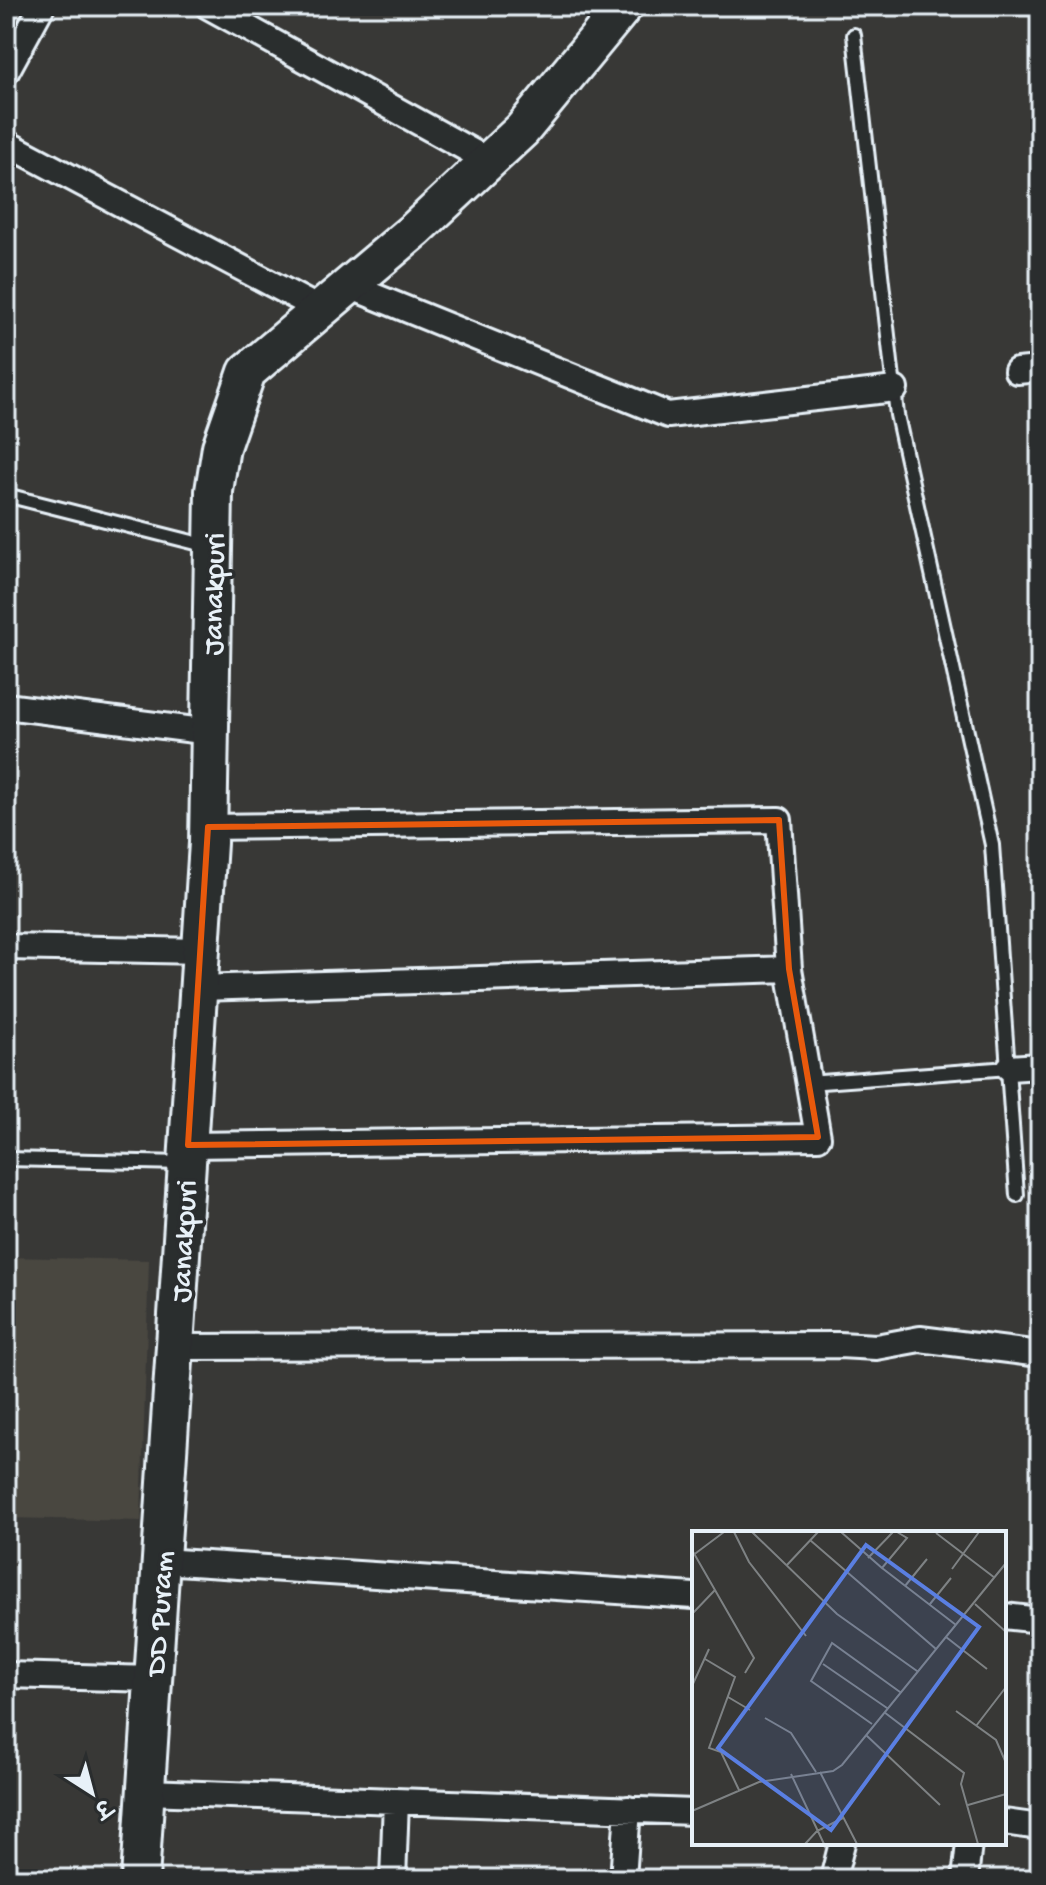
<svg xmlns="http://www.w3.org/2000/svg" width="1046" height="1885" font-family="'Gochi Hand','Playpen Sans Deva',sans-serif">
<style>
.built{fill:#484640}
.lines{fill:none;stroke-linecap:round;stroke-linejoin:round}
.lane-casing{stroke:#e8f1f8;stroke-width:18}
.street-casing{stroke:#e8f1f8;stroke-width:30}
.secondary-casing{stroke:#e8f1f8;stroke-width:42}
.lane{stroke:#2a2d2e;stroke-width:12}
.street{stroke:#2a2d2e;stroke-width:24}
.secondary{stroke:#2a2d2e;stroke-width:36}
.marked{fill:none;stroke:#e8590c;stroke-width:6;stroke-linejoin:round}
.labels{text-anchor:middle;stroke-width:7;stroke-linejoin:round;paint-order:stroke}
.street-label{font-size:30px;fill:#e8f1f8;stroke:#2a2d2e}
.inset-road{fill:none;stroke:#7e8284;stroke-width:2}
.view{fill:#5a7fe2;fill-opacity:0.15;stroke:#5a7fe2;stroke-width:4}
.inset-edge{fill:none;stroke:#e8f1f8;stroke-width:4}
</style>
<rect width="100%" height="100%" fill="#383836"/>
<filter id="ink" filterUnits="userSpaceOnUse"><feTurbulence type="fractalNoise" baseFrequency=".0125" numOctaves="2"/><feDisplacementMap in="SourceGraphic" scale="16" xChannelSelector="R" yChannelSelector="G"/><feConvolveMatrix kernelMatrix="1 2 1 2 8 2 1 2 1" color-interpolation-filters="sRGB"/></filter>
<g filter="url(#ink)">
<!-- built -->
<path class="built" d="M6 1257 149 1260 141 1521 6 1518Z"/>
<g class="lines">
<defs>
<path id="lane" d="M854 35 897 415 992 845 1017 1195
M6 495 208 546
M808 1083 1009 1068
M6 1159 184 1163"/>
<path id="street" d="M208 6 489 161
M6 72 42 6
M6 143 321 310
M349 286 668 415 895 389
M1017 371 1040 369
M6 706 210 732
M6 947 201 951
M199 988 789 969
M1009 1068 1040 1066
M188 1145 818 1137 789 969 779 820 208 827
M176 1347 839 1345 876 1347 920 1339 1040 1354
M161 1561 694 1596
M1004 1616 1040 1620
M6 1675 153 1679
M146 1792 694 1812
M1004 1822 1040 1827
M393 1879 396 1801
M623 1879 628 1809
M833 1879 842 1843
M965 1879 969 1843"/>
<path id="secondary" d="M140 1879 208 843 214 491 221 447 247 372 416 229 522 130 624 6"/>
</defs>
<!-- lane casing -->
<use href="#lane" class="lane-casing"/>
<!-- street casing -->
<use href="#street" class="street-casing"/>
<!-- secondary casing -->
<use href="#secondary" class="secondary-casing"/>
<!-- lane -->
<use href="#lane" class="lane"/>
<!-- street -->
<use href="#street" class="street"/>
<!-- secondary -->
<use href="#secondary" class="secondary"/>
</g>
</g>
<!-- marked area -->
<path class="marked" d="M779 820 789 969 818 1137 188 1145 208 827Z"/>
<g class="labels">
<!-- street labels -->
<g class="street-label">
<text transform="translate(212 594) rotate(-89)" y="10">Janakpuri</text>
<text transform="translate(182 1241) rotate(-87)" y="10">Janakpuri</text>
<text transform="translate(158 1613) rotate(-86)" y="10">DD Puram</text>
</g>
</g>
<!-- overview -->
<g transform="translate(692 1531)">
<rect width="314" height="314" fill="#383836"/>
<path class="inset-road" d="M42 1 57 31 114 105M60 1 145 83 225 140M149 1 190 37 215 7 205 1M244 2 303 47M118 9 244 118M0 19 62 127 53 142M0 25 32 1M176 27 201 1M94 35 126 1M190 37 264 94M260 38 287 1M213 55 235 28M238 73 259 47M283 73 314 101M0 83 23 59M254 106 295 138M13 128 43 146 17 217 29 221 47 259M131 133 195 177M0 155 17 118M36 166 58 179M264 180 304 209 314 232M192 181 272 242 269 253 286 313M73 187 99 202 124 241M180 193 119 150 140 112 208 161M284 195 314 156M174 204 248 274M128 241 165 313M99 243 132 313M276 274 314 263M0 280 67 251 141 240 150 234 314 32M113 313 125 300 151 287"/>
<path class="view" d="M174 14 287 96 139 299 26 217Z"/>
<rect width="314" height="314" class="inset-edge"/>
</g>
<!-- margin -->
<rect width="1046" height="1885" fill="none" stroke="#2a2d2e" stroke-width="32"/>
<rect x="16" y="16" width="1014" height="1853" fill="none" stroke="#e8f1f8" stroke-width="3" filter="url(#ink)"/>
<!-- north arrow -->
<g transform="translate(92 1793) rotate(144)" stroke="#2a2d2e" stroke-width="6" paint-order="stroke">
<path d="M0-6L14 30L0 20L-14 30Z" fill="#e8f1f8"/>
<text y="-12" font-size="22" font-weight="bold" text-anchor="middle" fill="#e8f1f8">उ</text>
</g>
</svg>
